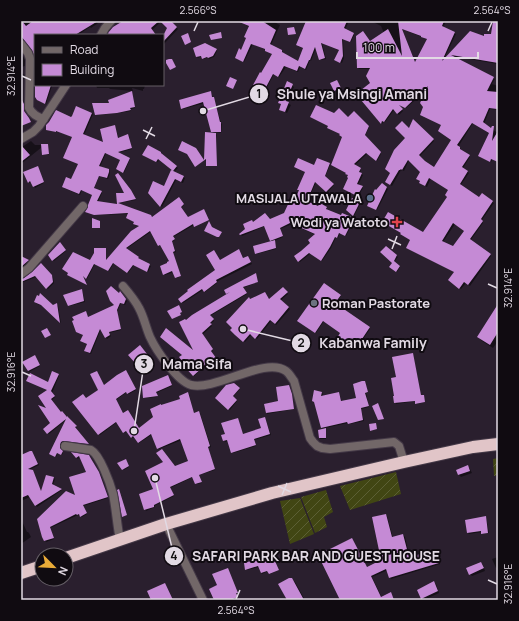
<svg xmlns="http://www.w3.org/2000/svg" width="519" height="621" font-family="Manrope,sans-serif">
<style>
.garden{fill:url(#garden-furrows)}
.shadow{fill:#0007;fill-rule:evenodd}
.building{fill:#c58ad5;fill-rule:evenodd}
.lines{fill:none;stroke-linecap:round;stroke-linejoin:round}
.street-casing{stroke:#443947;stroke-width:10}
.highway-casing{stroke:#443947;stroke-width:14}
.street{stroke:#726768;stroke-width:8}
.highway{stroke:#e1c5c8;stroke-width:12}
.ticks{fill:none;stroke:#e2dae4;stroke-width:1.5}
.service-dot{fill:#5c6f8a;stroke:#100b11;stroke-width:1.5}
.health-dot{fill:#e0444e;stroke:#100b11;stroke-width:1.5}
.worship-dot{fill:#6b7280;stroke:#100b11;stroke-width:1.5}
.labels{text-anchor:middle;stroke-width:4;stroke-linejoin:round;paint-order:stroke}
.poi-label{font-size:13px;font-weight:bold;fill:#e2dae4;stroke:#100b11;text-anchor:end}
.leader{fill:none;stroke:#e2dae4;stroke-width:1.5}
.callout-dot{fill:#e2dae4;stroke:#100b11;stroke-width:1.5}
.mark-label{font-size:12px;text-anchor:middle;font-weight:bold;fill:#111}
.callout-label{font-size:14px;text-anchor:middle;font-weight:bold;fill:#e2dae4;stroke:#100b11;stroke-width:4;stroke-linejoin:round;paint-order:stroke}
.neatline{fill:none;stroke:#e2dae4;stroke-width:1.5}
.ticks-label{font-size:10px;text-anchor:middle;fill:#e2dae4}
</style>
<defs>
<pattern id="garden-furrows" width="10" height="10" patternUnits="userSpaceOnUse"><rect width="10" height="10" fill="#414613"/><path d="M-1 1l2-2M0 10L10 0M9 11l2-2" fill="none" stroke="#5c6035"/></pattern>
</defs>
<rect width="100%" height="100%" fill="#2a1f2e"/>
<!-- garden -->
<path class="garden" d="M498 458V475L494 476 493 459Z
M396 472 401 494 350 510 340 486Z
M326 490 333 512 324 517 327 527 315 533 301 497Z
M300 498 314 534 290 544 280 501Z"/>
<!-- shadow -->
<path class="shadow" d="M25 21H46L59 35H35V54L21 34V24Z
M69 21H101L91 28 90 27 78 35H68Z
M125 21H169L178 29 163 45V38L168 28 162 21 152 30 155 35H110Z
M239 21H273L278 24 280 25 271 45 282 51 283 52V54L298 63 304 49 298 46 307 21H349L345 30 354 35 351 42 343 39 344 58 342 63 337 61 340 51 322 43 326 59 321 60 320 59 316 48 311 61 310 60 306 70 300 67 298 72 286 67 279 77 274 74 265 91 256 86 273 54 266 50 253 44 244 62 237 59 242 51 247 39 245 37 249 27Z
M371 21H446L443 28 456 34 444 59 470 32 485 38 492 35 494 22 491 21H498V64L451 56 493 78 495 79 492 84 498 86V110L490 109 484 124 498 133V162L493 159 491 162 480 157 490 134 473 123 458 147 461 149 460 150 470 157 463 168 469 173 460 186 479 198 482 194 494 203 481 221 483 223 470 241 491 256 470 286 466 283 461 289 451 282 455 272 411 240 401 234 423 233 448 197 450 190 431 178 427 187 422 184 421 182 417 179 421 172 409 160 404 171 402 170 401 171V170L392 186 387 183 413 120 434 141 419 157 434 168 452 140 442 125 424 107 428 89 406 108 397 104 403 111 399 115 394 110 385 122 384 121 382 124 358 94 371 83V69H359L358 68 357 37 370 42 384 33 381 26ZM402 29 422 37 428 40 415 63ZM455 224 465 231 453 248 443 242Z
M216 50 217 51 214 57 209 59 208 57 204 59 202 56 198 58 197 57Z
M21 54 24 58 25 61V66L21 67Z
M21 73 25 75 24 80 21 75Z
M288 83 294 87 287 103 291 105 287 113 280 109 282 105 279 102Z
M36 85 52 86 46 104 39 101Z
M96 85H145L144 89H143V91L132 88 133 91 110 89 109 88H97Z
M132 92 135 108 131 109V111L118 113 97 115H96L110 104 109 100Z
M211 92 213 98 214 99 221 123 222 124 221 133 214 132 217 135V166H207V159L205 161 206 134H215L212 131 205 103 183 109 182 108Z
M354 112 369 127 365 136 381 154 377 161 368 153 354 166 361 169 360 173 363 175 358 185 363 188 358 197 345 189 349 178 343 137 341 134 328 128 348 118Z
M92 113 93 114 84 135 105 144 115 127 119 139 128 135 129 136 132 149 117 153 130 159 124 173 117 169 121 160 106 153 100 167 109 170 110 173 108 179 99 176 94 189 102 193 98 202 152 218 179 198 184 205 181 208 188 218 194 225 173 237 175 240 172 242 176 252 173 253 181 276 177 278 174 272 165 275 164 274 170 262 162 245 160 246 159 245 152 231 126 249 138 258H139L138 260 151 266 148 272 134 265 128 273 114 263 109 271 95 264 87 279 81 274 69 276 90 262 105 249 106 250V261L140 227 135 225V222L127 218 129 214 95 215 87 212 93 195 82 190 80 195 64 188 72 180 79 164 73 137 57 131V132L47 130 71 118Z
M31 141 35 145H48L49 155H43L42 154V147L21 164V146L22 147Z
M161 152 162 154 161 155 178 168 175 171 159 159 158 162 145 156Z
M329 164 330 165 325 177 334 185 328 192 316 182 307 203 319 208 326 207 327 208V210L353 219 354 220 346 236 340 233 338 238 336 237 331 248 322 261 311 253 300 262 299 261 316 235 292 224 280 229 283 237 274 241 275 242 276 249 256 254V253L272 242 265 226 242 236 240 234 254 223 270 220 285 213 295 203 315 166Z
M38 168 44 183 35 188 32 182 29 183 28 182Z
M172 171 185 178 183 183 176 180 162 207 149 193 164 188Z
M382 184 388 189 377 210 368 206Z
M132 192 136 200 118 203Z
M359 203 360 204 354 216 347 209Z
M60 244 66 251 54 261 49 255Z
M386 247 398 257 394 262 400 267 397 272 390 267 393 263Z
M239 250 244 259 248 257 252 264 216 282 217 283 205 292 203 290 183 303 182 302 216 270 220 261Z
M21 258 29 262 21 269Z
M41 264 53 277 54 283 48 289 36 277 21 283V280L25 279Z
M256 274 258 282 243 288 247 294 210 316 214 321 210 324 212 326 202 335 213 351 211 352 219 363 215 366 211 361 194 376 186 366 196 353 187 321 228 295 226 293Z
M324 284 341 296 335 305 370 329 359 345 355 342 349 349 337 340 342 333 324 321 316 333 299 322Z
M283 288 288 294 280 301 290 309 276 325 271 321 257 339 252 334 245 342 237 335 250 300H269Z
M82 290 85 302 69 306 68 305Z
M120 293 127 301 125 305 121 303 117 312 121 330 109 333 111 336 107 339 101 329 91 354 86 352 85 351 88 345 81 341 84 335 86 312 88 318 116 305Z
M35 302 52 306 57 305 58 306 61 323 44 306 37 304Z
M498 306V341L493 348 482 341 478 337Z
M140 346 147 356 137 364 129 355Z
M413 354 421 396H424L425 402 417 404 416 401 396 404 394 397 397 377Z
M35 357 40 366 29 372 24 362Z
M127 372 136 390 129 394 127 392 116 400 124 414 139 429 154 417 161 406 181 400 188 393 189 394 194 414 200 413 211 447 208 448 215 470 199 475 202 483 197 484 193 477 170 488 174 496 154 506 155 507 146 511 140 495 154 489 175 467 189 462 182 440 159 449 153 434 139 443 135 437 132 438 131 437 127 431 125 433 117 422 100 435 73 403 86 399 104 386Z
M58 374 59 376 52 393 55 397 52 400 61 413 67 419 68 417 77 428 75 429 88 444 65 441 62 443 60 446 61 450 63 453 62 455 58 453 56 457 52 455 66 420 49 434 45 429 52 423 49 411 48 383Z
M169 377 172 386 156 393 157 397 145 398H144Z
M365 382 368 393H366L369 407 361 409 364 421 350 424 348 423 325 428 326 430V439H320V438L324 430 322 428 315 402 313 401 315 391 322 393 323 394 322 397 339 393 342 402 357 398Z
M234 384 240 389 233 397 237 401 230 410 216 398Z
M289 386 292 395 294 409 267 414V413L279 402Z
M265 418 271 435 254 440 256 446 233 453 228 441 225 442 222 436 243 435 262 429Z
M32 452 39 465 29 470 41 492 47 476 54 478 55 479 53 485 62 490 37 507 30 497 21 501V456Z
M73 454 88 456 91 459 100 474 108 498 83 506 87 514 82 517 80 515 79 516 78 515 50 528 54 539 46 542 43 537 39 519 76 497 87 472 80 456 78 459Z
M126 460 129 467 124 470 118 463Z
M468 467 470 469 472 473 461 477 459 475 457 470Z
M386 515 387 516 393 538 403 535 405 537 410 558 435 551 436 552 440 564 391 579 390 577 388 570 372 577 382 598 391 594 394 600H341L352 539 367 568 383 561Z
M486 517 489 533 483 534 482 532 469 534 468 533 466 521Z
M21 519 27 532H28L29 533 31 537 21 544Z
M270 555 273 563 275 562 276 563 279 570 270 574 268 571 262 574 259 567 247 570 246 569Z
M498 557V567L496 568 492 559Z
M481 563 483 565 485 571 472 576 470 574Z
M291 579 295 582 305 600H283V599L286 597Z
M434 583 436 584 439 593 424 600 422 598Z"/>
<!-- building -->
<path class="building" d="M21 21H22L26 26 33 21H98L75 35H35V57L32 50 21 36Z
M123 21H159L151 28 156 35H109L108 33 113 27Z
M160 21H171L177 27 163 42V36L167 28Z
M237 21H262L276 30 270 44 282 50V52L298 61 303 48 296 45 306 21H347L344 28 354 33 350 42 342 39 343 56 340 63 334 60 339 50 321 43 325 58 319 60 315 47 310 60H309L305 69 299 66 297 71 284 66 278 77 273 74 264 91 253 85 260 72 261 73 272 54 265 51V49L251 44 243 62 235 58 239 48 241 50 246 38 244 37 249 26Z
M398 21H444L442 26 455 32 442 61 470 31 484 36V34H491L493 21H498V63L451 55 494 77 487 91 498 92 497 109 489 108 483 122 491 128 492 126H494L492 141 498 131V162L491 159 490 162 478 156 489 133 472 123 457 145 460 147V149L470 155 462 167 468 171 460 184 479 197 482 193 493 201 481 219 483 221 470 239 491 254 468 285 464 282 459 289 448 280 454 272 406 248 410 240 400 234 401 233 382 222 388 212 423 232 447 197 445 195 448 190 429 178 425 186 419 183 420 181 416 179 420 172 408 160 402 170 401 169 400 170H399L390 185 385 182 390 173 385 169 394 150 405 138 395 128 402 121 409 128 413 119 434 139 419 155 425 161 434 167 451 140 438 131 441 125 420 115 423 107 420 103 428 86 405 108 399 105 403 109 397 114 393 109 384 122 382 121 381 124 356 94 370 83 366 76 370 68H357L356 36 363 31 370 41 388 29 402 56ZM402 29 421 36V37L427 39 415 62ZM453 223 464 231 453 246 442 241Z
M294 27 296 34 288 35 287 28Z
M221 32 222 38 211 40 209 35Z
M188 33 191 42 185 45 181 36Z
M205 43 217 49 213 56 208 58 207 57 202 59 201 56 196 57 193 48Z
M169 59H172L176 67 170 70 166 63V60Z
M230 77 237 80 233 89 226 86Z
M337 80 341 88 334 91 330 83Z
M287 81 293 84 286 101 289 102 285 112 279 110 281 104 278 103Z
M35 85H51L45 104 37 100 35 97Z
M132 91 135 107 130 108 131 110 117 113 95 115 92 103H109L108 100Z
M211 91 212 97H214L220 122H221V132H211L203 102 181 109 179 100Z
M21 98 24 104V111L29 118 31 122 21 126Z
M316 105 334 113 339 108 348 117 354 111 369 126 365 135 381 152 376 161 366 153 354 164 361 168 359 172 362 173 357 184 363 186 357 196 343 189 348 178 347 177 348 175 345 174 346 173 331 165 342 137 339 135 340 134 327 128 328 126 310 117Z
M76 106 92 113 83 134 103 142 100 129 115 125 118 138 128 134 132 148 118 152 130 158 123 173 116 169 120 160 105 153 99 166 109 169V172L107 178 99 176 94 188 102 191 97 201 117 204 116 193H124L115 175 118 173 131 190 136 199 118 203 151 215 152 217 179 197 184 204 181 207 188 217 204 209 209 220 194 227 193 224 173 236 175 239 172 241 175 251 173 252 181 276 175 278 172 271 163 275 160 266 167 263V262L169 261 160 245 158 246 150 231 126 248 139 257 138 258 150 264 147 272 133 265 127 273 113 263 108 271 94 264 86 279 83 276 87 285 67 275 68 273 62 269 73 252 90 260 94 253V248H106V260L131 231 139 226 133 224 134 222 126 218 128 213 94 215 85 212 88 207V205L92 195 81 190 79 194 62 187 66 177 71 179 78 164 63 158 72 137 56 131V132L46 130V125L49 122 56 110 71 117 72 116Z
M205 132 216 133 217 166H206V159L195 167 187 154 178 150 182 141 196 148 204 160Z
M41 144H48L49 154 42 155Z
M21 145 30 155 21 162Z
M148 145 161 152V153L177 166 173 171 158 159 156 162 142 155Z
M298 158 314 165 317 158 330 163 325 176 334 184 326 192 315 182 307 201 318 206 320 203 327 207 326 209 341 215 342 213 354 218 345 236 339 233 337 238 335 237 330 247 321 261 309 253 298 262 294 256 301 251 310 243 308 240 315 234 290 223 280 228 283 236 270 241 264 226 240 235 239 234 245 229 243 224 252 220 253 222 265 213 270 219 284 213 290 200 294 202 299 190H297L305 172 294 167Z
M38 166 44 182 33 187 30 181 28 183 23 172Z
M171 170 184 176 181 182 175 179 160 207 148 193 153 181 164 186Z
M382 183 387 187 376 210 367 206 375 189 376 190Z
M352 198 360 202 353 216 346 210Z
M92 218 100 221V228H92Z
M209 221 212 227 222 232 219 237H217L204 231Z
M275 240 276 248 255 254 253 246Z
M60 242 66 250 52 261 48 255Z
M386 246 397 255 394 261 400 266 396 272 389 267 392 263 380 252Z
M239 249 243 258 248 256 251 262 216 280 217 282 204 292 202 289 181 303 178 299 188 291 187 290 215 270 206 255 214 250 220 260Z
M21 256 29 260 21 267Z
M41 263 52 275 53 282 46 289 35 276 21 282V279L24 278 32 272Z
M256 273 258 282 243 287 247 293 210 315 214 319 210 323 212 324 202 333 213 349 211 351 219 362 214 366 210 361 193 376 184 366 185 365 179 357 182 355 160 337 166 328 193 350 179 322 185 319 186 320 192 315 230 292 226 294 224 290Z
M324 283 341 295 335 303 370 327 358 345 353 341 347 348 336 340 340 333 323 321 315 333 297 321Z
M111 286 119 293 120 291 126 299 124 304 120 303 117 310 121 329 109 332 110 335 105 338 100 329 90 353 84 351 87 344 80 341 83 335 76 332 72 321 74 320 72 317 86 311 88 317 114 305 110 301 106 291Z
M283 287 288 292 280 299 289 307 275 324 270 320 255 339 250 334 243 342 235 335 230 330 232 328 226 322 249 297 250 299 265 292 269 299Z
M82 289 84 301 68 306 63 295Z
M40 293 53 305 57 303 60 323 41 305 34 302 37 295 39 296Z
M498 304V332L490 345 477 337Z
M179 305 182 312 180 313 181 315 172 319 167 311Z
M47 328 51 335 45 338 41 331Z
M140 345 147 354 136 364 128 355Z
M413 353 421 395H424L425 402 415 404V401L394 403 393 396H394L391 378 396 377 392 357Z
M35 355 40 365 28 371 22 362Z
M126 370 136 389 127 394 126 392 116 399 123 413 128 410 139 428 153 417 150 409 161 404V405L180 399 179 396 188 392 194 413 199 411 210 446 208 447 215 469 199 475 202 482 195 484 192 477 170 487 174 495 154 505V507L144 510 139 494 153 489 145 471 163 462 156 453 162 449 175 466 188 461 180 439 157 449 151 434 138 443 133 436 131 438 126 431 123 433 116 422 98 435 72 402 83 394 86 398 98 390 90 374 97 371 104 385 117 375Z
M52 371 59 374 51 391 55 396 51 399 61 412 62 411 67 417V416L77 426 75 427 89 444 63 441 61 442 60 445V448L63 451 61 455 57 453 55 457 49 454 66 419 47 434 43 429 50 423 38 405 46 408 38 396 47 390 26 381 30 373 48 382Z
M168 375 172 385 156 392 158 396 143 398 142 386Z
M362 381H365L368 392 365 393 369 406 361 408 363 420 348 424 347 422 321 428 314 402 312 401 314 390 322 392 321 396 339 392 341 401 356 398 353 384Z
M234 383 240 388 233 396 237 400 228 410 215 398 226 385Z
M289 385 292 394 294 409 266 413 264 404 278 401 276 387Z
M378 403 384 419 378 420 372 406Z
M265 417 270 434 254 439 256 445 231 453 227 440 223 441 221 435 225 434 221 423 238 418 243 434 261 428 258 419Z
M376 423 377 429 370 431 369 424Z
M326 428V438H319L318 430Z
M30 451H32L38 464 28 469 33 470 41 491 46 475 54 477 52 484 62 489 35 506 28 495 21 498V455Z
M71 452 89 455 90 457 99 472 108 497 83 505 87 513 80 517 79 514 77 515 76 514 50 527 54 538 44 541 42 537 37 519 66 491 75 495 69 477 86 472 79 456 76 458Z
M126 459 129 466 122 470 117 463Z
M468 465 470 471 458 475 456 470Z
M119 489 127 515 122 517 117 490Z
M386 514 392 537 403 534 409 557 435 550 439 563 389 578 386 569 371 576 381 597 391 592 394 600H340L318 555 352 538 367 567 381 560 372 517Z
M486 516 488 533 481 534V531L467 533 465 520Z
M270 553 273 562 275 561 279 570 269 574 267 571 261 573 258 566 245 570 244 563 264 557V555Z
M481 562 484 568 469 575 466 568Z
M228 568 238 593H236L238 597 230 600H214L209 589 217 585 212 574Z
M289 578H292L304 600H287L278 584Z
M434 581 438 591 421 599 417 590Z
M165 583 173 600H151L147 591Z"/>
<g class="lines">
<defs>
<path id="street" d="M101 35 105 28 111 21
M21 44 28 53 30 59 29 108C32 114 37 117 44 119
M21 139 33 132 39 126 66 85
M21 274 29 268 83 206
M123 286C129 293 135 300 139 308 144 317 146 328 150 337 156 350 177 381 191 385 216 391 265 356 286 371 289 373 291 377 294 381L310 438 313 442 317 446 322 448 330 449 394 442 399 446 404 462
M65 446 91 450C100 455 110 483 113 494 116 509 117 525 120 540
M166 524 203 600"/>
<path id="highway" d="M66 558 166 524 272 493 404 462 473 447 498 444
M21 573 42 566"/>
</defs>
<!-- street casing -->
<use href="#street" class="street-casing"/>
<!-- highway casing -->
<use href="#highway" class="highway-casing"/>
<!-- street -->
<use href="#street" class="street"/>
<!-- highway -->
<use href="#highway" class="highway"/>
</g>
<!-- ticks -->
<path class="ticks" d="M194 31 198 22M488 31 492 22M22 76 31 80M143 130 155 136M146 139 152 127M388 239 401 245M392 249 397 236M488 284 497 288M22 372 31 376M278 486 291 492M282 495 287 483M488 580 497 584M236 599 240 590"/>
<!-- markers -->
<circle class="service-dot" cx="370" cy="198" r="4"/>
<path class="health-dot" d="M395 216h4v4h4v4h-4v4h-4v-4h-4v-4h4z"/>
<circle class="worship-dot" cx="314" cy="303" r="4"/>
<g class="labels">
<!-- poi labels -->
<g class="poi-label">
<text x="362" y="203">MASIJALA UTAWALA</text>
<text x="388" y="227">Wodi ya Watoto</text>
<text x="322" y="308" text-anchor="start">Roman Pastorate</text>
</g>
</g>
<!-- callouts -->
<path class="leader" d="M203 111L259 94M243 329L301 343M134 431L144 364M155 478L174 556"/>
<g class="callout-dot">
<circle cx="203" cy="111" r="4"/>
<circle cx="243" cy="329" r="4"/>
<circle cx="134" cy="431" r="4"/>
<circle cx="155" cy="478" r="4"/>
<circle cx="259" cy="94" r="10"/>
<circle cx="301" cy="343" r="10"/>
<circle cx="144" cy="364" r="10"/>
<circle cx="174" cy="556" r="10"/>
</g>
<g class="mark-label">
<text x="259" y="98">1</text>
<text x="301" y="347">2</text>
<text x="144" y="368">3</text>
<text x="174" y="560">4</text>
</g>
<g class="callout-label">
<text x="352" y="99">Shule ya Msingi Amani</text>
<text x="373" y="348">Kabanwa Family</text>
<text x="197" y="369">Mama Sifa</text>
<text x="316" y="561">SAFARI PARK BAR AND GUEST HOUSE</text>
</g>
<!-- border -->
<rect width="519" height="621" fill="none" stroke="#100b11" stroke-width="44"/>
<!-- legend -->
<rect x="34" y="34" width="130" height="52" fill="#100b11" stroke="#645e65"/>
<rect x="42" y="47" width="20" height="6" fill="#726768" stroke="#645e65"/>
<text x="70" y="54" font-size="12" fill="#e2dae4">Road</text>
<rect x="42" y="64" width="20" height="12" fill="#c58ad5" stroke="#645e65"/>
<text x="70" y="74" font-size="12" fill="#e2dae4">Building</text>
<!-- north arrow -->
<g transform="translate(54 567) rotate(114)"><circle r="19" fill="#100b11" stroke="#645e65"/>
<path d="M0-3L7 15L0 10L-7 15Z" fill="#e9ab38"/>
<text y="-6" font-size="11" font-weight="bold" text-anchor="middle" fill="#e2dae4">N</text>
</g>
<!-- scale -->
<path d="M357 52v6h121v-6" fill="none" stroke="#e2dae4" stroke-width="2"/>
<text x="363" y="52" font-size="12" fill="#e2dae4" stroke="#100b11" stroke-width="3" paint-order="stroke">100 m</text>
<rect x="22" y="22" width="475" height="577" class="neatline"/>
<g class="ticks-label">
<text x="198" y="14">2.566°S</text>
<text x="492" y="14">2.564°S</text>
<text transform="translate(11 76) rotate(-90)" y="4">32.914°E</text>
<text transform="translate(508 288) rotate(-90)" y="4">32.914°E</text>
<text transform="translate(11 372) rotate(-90)" y="4">32.916°E</text>
<text transform="translate(508 584) rotate(-90)" y="4">32.916°E</text>
<text x="236" y="614">2.564°S</text>
</g>
</svg>
